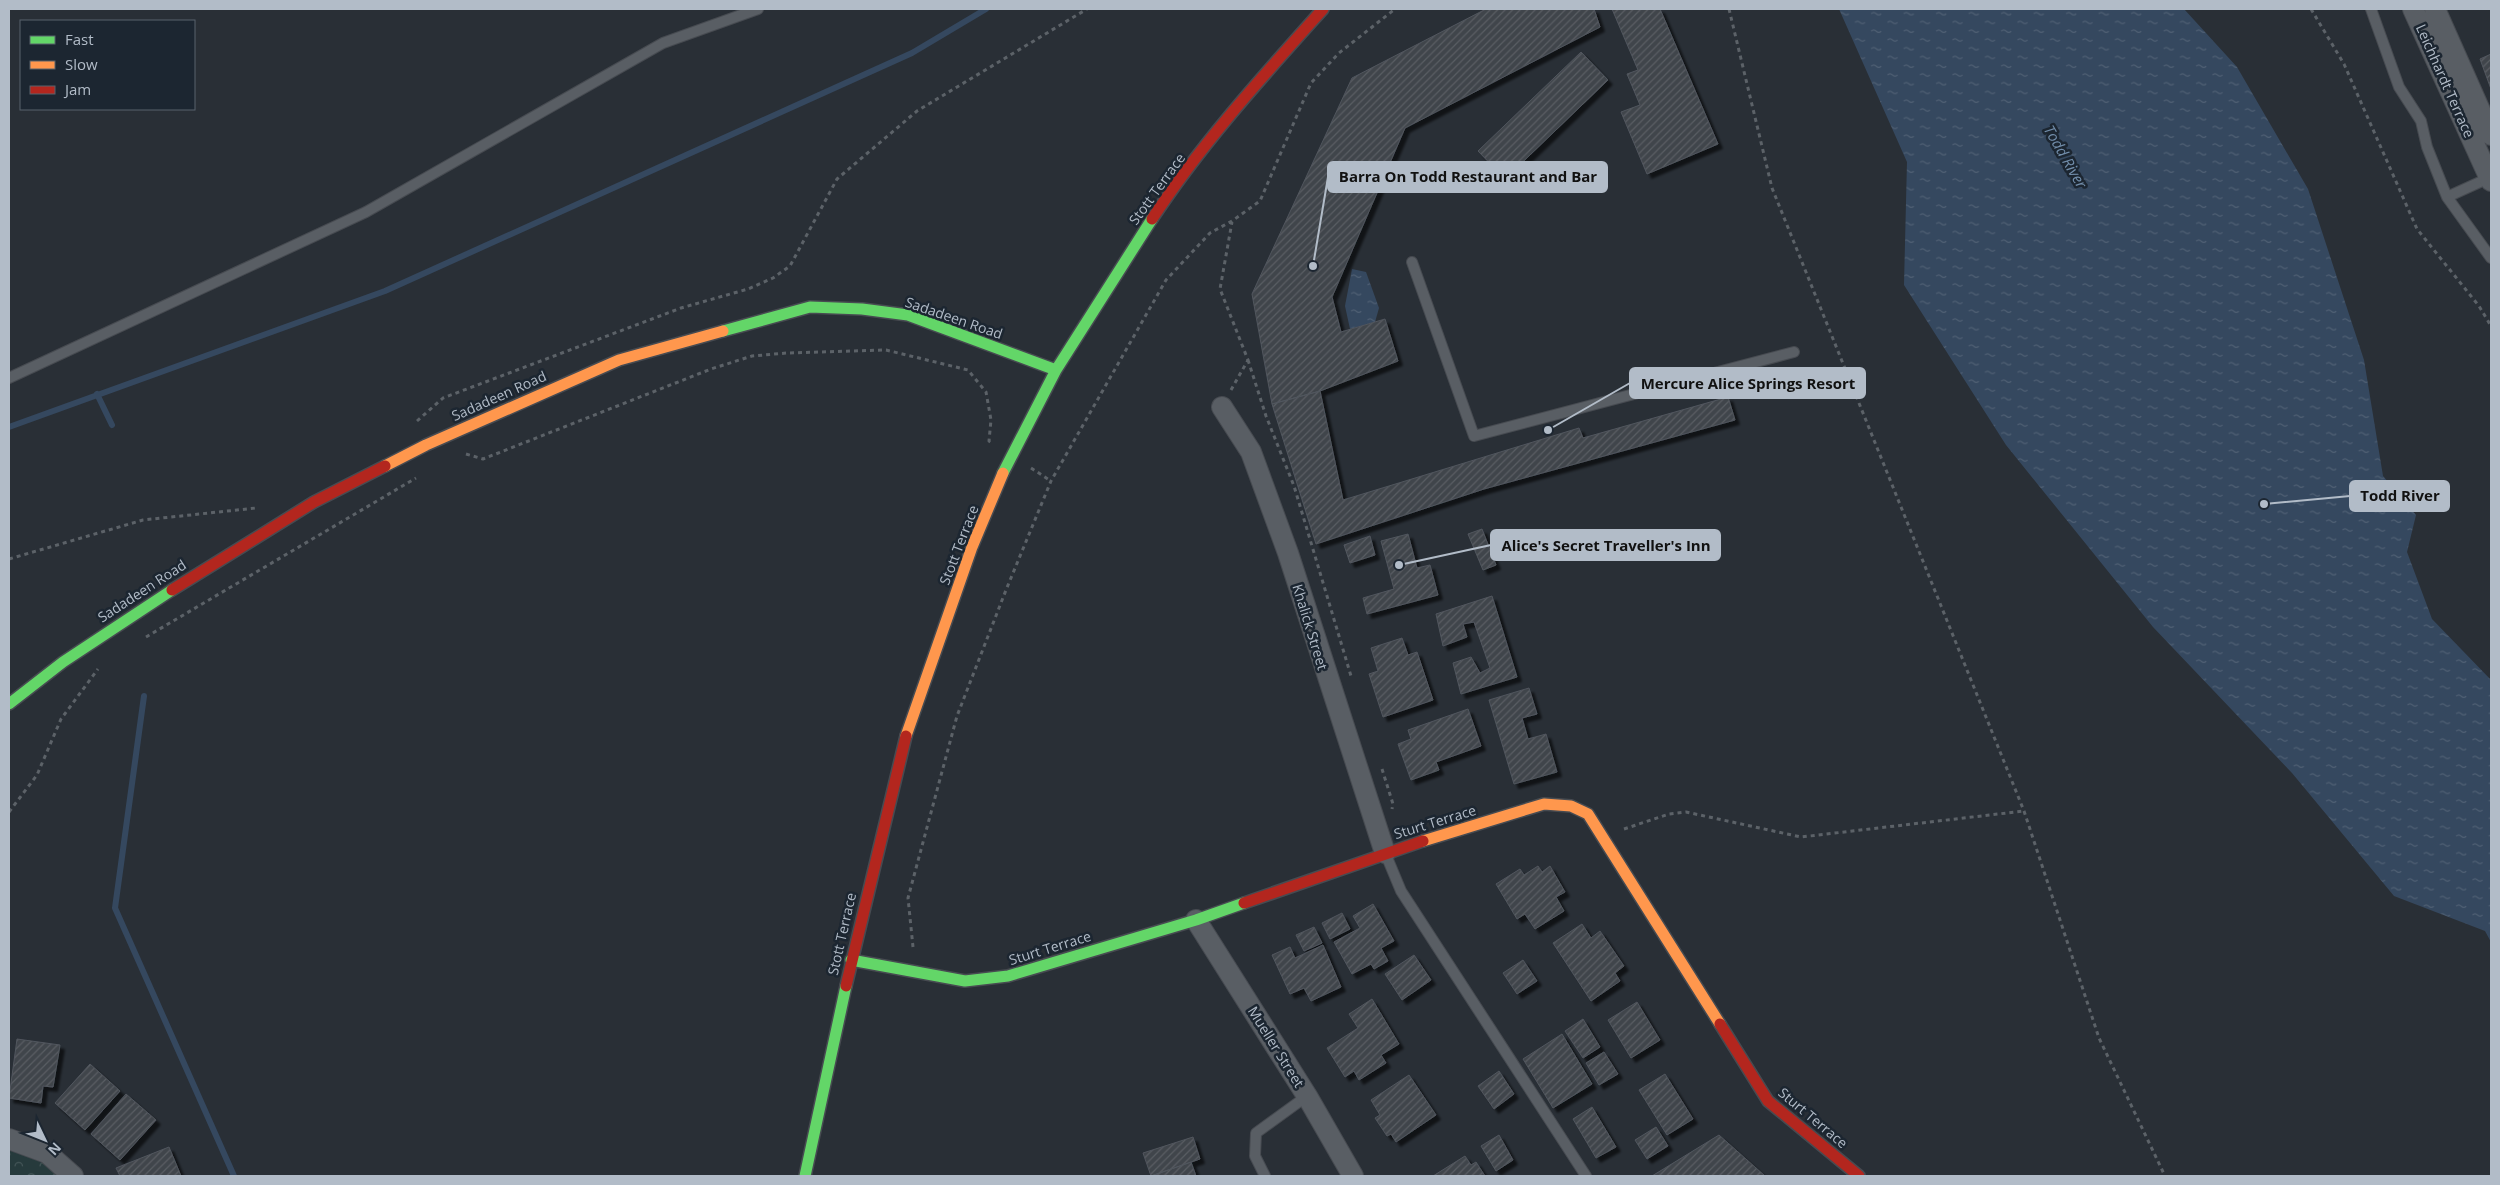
<svg xmlns="http://www.w3.org/2000/svg" width="2500" height="1185" font-family="'Open Sans',sans-serif">
<style>
.forest{fill:url(#forest-crowns)}
.water{fill:url(#water-ripples)}
.lines{fill:none;stroke-linecap:round;stroke-linejoin:round}
.stream{stroke:#35485f;stroke-width:6}
.building{fill:url(#building-hatch);stroke:#51565e;filter:url(#shadow)}
.lane-casing{stroke:#474b51;stroke-width:12}
.street-casing{stroke:#474b51;stroke-width:22}
.fast-casing{stroke:#474b51;stroke-width:14}
.slow-casing{stroke:#474b51;stroke-width:14}
.jam-casing{stroke:#474b51;stroke-width:14}
.path{stroke:#5c6268;stroke-width:3;stroke-dasharray:4 4;stroke-linecap:butt}
.lane{stroke:#595e64;stroke-width:10}
.street{stroke:#595e64;stroke-width:20}
.fast{stroke:#63d668;stroke-width:11}
.slow{stroke:#ff974d;stroke-width:11}
.jam{stroke:#b3261e;stroke-width:11}
.labels{text-anchor:middle;stroke-width:5;stroke-linejoin:round;paint-order:stroke}
.street-label{font-size:14px;fill:#b2bcc8;stroke:#1c2631}
.water-label{font-size:15px;font-style:italic;fill:#728eab;stroke:#1c2631}
.leader{fill:none;stroke:#b2bcc8;stroke-width:2}
.callout-dot{fill:#b2bcc8;stroke:#1c2631;stroke-width:2}
.callout{fill:#b2bcc8;stroke:#b2bcc8;stroke-width:2}
.callout-label{font-size:15px;text-anchor:middle;font-weight:bold;fill:#111}
</style>
<defs>
<pattern id="forest-crowns" width="20" height="18" patternUnits="userSpaceOnUse" patternTransform="scale(1.25)"><rect width="20" height="18" fill="#263a3c"/><path d="M2 6a3 3 0 1 1 6 0M12 15a3 3 0 1 1 6 0" fill="none" stroke="#435557"/></pattern>
<pattern id="water-ripples" width="26" height="14" patternUnits="userSpaceOnUse" patternTransform="scale(1.25)"><rect width="26" height="14" fill="#35485f"/><path d="M2 4q2-2 4 0t4 0M15 11q2-2 4 0t4 0" fill="none" stroke="#506074"/></pattern>
<pattern id="building-hatch" width="6" height="6" patternUnits="userSpaceOnUse" patternTransform="scale(1.25)"><rect width="6" height="6" fill="#40454b"/><path d="M-1 1l2-2M0 6l6-6M5 7l2-2" fill="none" stroke="#595e63"/></pattern>
<filter id="shadow"><feDropShadow dx="4.5" dy="4.5" stdDeviation="1" flood-color="#0009"/></filter>
</defs>
<rect width="100%" height="100%" fill="#292f36"/>
<!-- forest -->
<path class="forest" d="M9 1139 73 1176H9Z"/>
<!-- water -->
<path class="water" d="M1839 9H2184L2237 67 2308 189 2364 360 2383 476 2416 515 2407 552 2432 619 2491 680V942L2485 931 2394 896 2292 773 2153 627 2006 445 1904 285 1907 162Z
M1352 269 1366 272 1379 308 1375 322 1350 329 1345 306Z"/>
<g class="lines">
<!-- stream -->
<path class="stream" d="M97 394 112 425
M9 427 385 291 912 53 986 9
M144 696 115 908 234 1176"/>
</g>
<!-- building -->
<path class="building" d="M1486 9H1594L1600 27 1405 128 1332 297 1341 332 1385 319 1398 361 1320 391 1272 404 1252 294 1352 78Z
M1612 9H1660L1718 144 1647 174 1621 112 1640 105 1627 74 1638 70Z
M1581 52 1608 80 1505 179 1478 151Z
M2491 54V89L2480 59Z
M1320 391 1343 500 1579 428 1583 438 1728 397 1735 420 1484 489 1316 544 1272 404Z
M1482 529 1496 565 1483 570 1468 534Z
M1408 534 1417 568 1430 565 1438 595 1367 614 1363 598 1394 589 1381 541Z
M1370 536 1375 555 1350 563 1344 545Z
M1492 596 1517 677 1461 694 1453 663 1471 657 1480 673 1490 668 1474 622 1463 624 1467 637 1443 646 1436 614Z
M1402 638 1408 655 1417 652 1433 700 1383 717 1369 674 1378 671 1371 648Z
M1529 688 1537 714 1522 718 1528 739 1546 734 1557 772 1514 784 1489 700Z
M1468 709 1481 746 1436 762 1439 770 1411 780 1398 744 1411 739 1408 730Z
M1538 866 1542 872 1550 866 1565 892 1556 897 1564 911 1535 929 1525 914 1517 919 1496 884 1520 869 1524 875Z
M1373 904 1394 941 1381 948 1388 961 1374 969 1371 964 1352 974 1334 942 1360 928 1353 916Z
M1342 913 1350 929 1330 939 1322 923Z
M1582 924 1591 938 1600 931 1624 966 1615 973 1620 981 1591 1001 1553 943Z
M1314 927 1322 943 1304 951 1296 935Z
M1323 945 1341 987 1311 1001 1304 988 1290 994 1272 955 1290 947 1295 958Z
M1414 955 1431 980 1402 1000 1385 974Z
M1523 960 1537 981 1517 994 1503 973Z
M1372 999 1399 1044 1381 1055 1386 1063 1359 1080 1354 1071 1345 1077 1327 1048 1358 1028 1349 1014Z
M1637 1002 1660 1040 1631 1058 1608 1020Z
M1583 1019 1600 1047 1583 1058 1565 1031Z
M1562 1034 1592 1084 1553 1108 1523 1059Z
M17 1039 60 1045 53 1087 43 1086 41 1103 9 1098Z
M1604 1052 1618 1074 1599 1085 1586 1063Z
M90 1064 120 1091 85 1130 55 1103Z
M1499 1071 1514 1094 1494 1109 1478 1086Z
M1665 1074 1693 1119 1667 1135 1639 1090Z
M1409 1075 1436 1115 1396 1142 1391 1134 1387 1136 1375 1118 1380 1115 1371 1100Z
M126 1094 156 1120 120 1160 91 1134Z
M1592 1107 1616 1147 1596 1158 1573 1119Z
M1656 1127 1668 1146 1647 1159 1635 1140Z
M1499 1135 1513 1160 1496 1171 1481 1146Z
M1719 1135 1765 1176H1652Z
M1193 1137 1200 1159 1151 1176 1143 1153Z
M169 1147 181 1176H120L116 1168Z
M1465 1156 1471 1165 1476 1162 1485 1176H1433Z
M1191 1162 1196 1176H1149H1151Z"/>
<g class="lines">
<defs>
<path id="lane" d="M2371 9 2399 87 2421 121 2427 147 2447 197 2491 258
M2447 197 2491 177
M1412 262 1474 436 1794 352
M9 378 366 212 663 43 758 9
M1386 855 1401 891 1586 1176
M1265 1176 1255 1156 1256 1133 1307 1096"/>
<path id="street" d="M2413 9 2491 181
M2435 9 2491 135
M1222 407 1251 452 1288 553 1385 853
M1196 920 1307 1096 1353 1176
M9 1139 47 1153 73 1176"/>
<path id="fast" d="M723 331 810 307 862 309 908 315 1056 370
M1003 473 1056 370 1152 219
M9 704 63 662 172 590
M851 960 965 981 1008 976 1196 920 1244 903
M805 1176 846 986"/>
<path id="slow" d="M385 466 426 445 619 360 723 331
M906 736 972 547 1003 473
M1423 841 1544 804 1571 806 1588 814 1720 1024"/>
<path id="jam" d="M1152 219C1201 144 1263 76 1323 9
M172 590 314 502 385 466
M1244 903 1423 841
M846 986 906 736
M1720 1024 1768 1101 1859 1176"/>
</defs>
<!-- lane casing -->
<use href="#lane" class="lane-casing"/>
<!-- street casing -->
<use href="#street" class="street-casing"/>
<!-- fast casing -->
<use href="#fast" class="fast-casing"/>
<!-- slow casing -->
<use href="#slow" class="slow-casing"/>
<!-- jam casing -->
<use href="#jam" class="jam-casing"/>
<!-- path -->
<path class="path" d="M1729 9 1772 188 2024 811 2099 1038 2165 1176
M2311 9 2344 64 2417 229 2479 306 2491 326
M1248 360 1266 416 1294 486 1351 676
M1231 390 1248 360 1220 289 1232 222
M417 421 443 398 681 308 748 289 773 278 790 266 837 179 917 111 1087 9
M466 454 483 459 711 369 752 356 787 353 886 350 968 370 986 392 991 420 989 441 992 443
M1031 468 1051 481
M9 559 143 520 256 508
M146 637 416 478
M1382 769 1393 804 1392 809
M9 812 37 775 61 719 98 669
M1624 829 1669 814 1686 812 1801 837 2024 811
M913 947 908 898 957 716 1006 590 1051 481 1166 280 1210 233 1232 221 1260 201 1311 83 1339 53 1395 9"/>
<!-- lane -->
<use href="#lane" class="lane"/>
<!-- street -->
<use href="#street" class="street"/>
<!-- fast -->
<use href="#fast" class="fast"/>
<!-- slow -->
<use href="#slow" class="slow"/>
<!-- jam -->
<use href="#jam" class="jam"/>
</g>
<g class="labels">
<!-- street labels -->
<g class="street-label">
<text transform="translate(2445 81) rotate(66)" y="5">Leichhardt Terrace</text>
<text transform="translate(1157 189) rotate(-54)" y="5">Stott Terrace</text>
<text transform="translate(954 318) rotate(19)" y="5">Sadadeen Road</text>
<text transform="translate(499 396) rotate(-24)" y="5">Sadadeen Road</text>
<text transform="translate(959 545) rotate(-69)" y="5">Stott Terrace</text>
<text transform="translate(142 591) rotate(-33)" y="5">Sadadeen Road</text>
<text transform="translate(1310 627) rotate(73)" y="5">Khalick Street</text>
<text transform="translate(1435 822) rotate(-17)" y="5">Sturt Terrace</text>
<text transform="translate(842 934) rotate(-77)" y="5">Stott Terrace</text>
<text transform="translate(1050 948) rotate(-17)" y="5">Sturt Terrace</text>
<text transform="translate(1276 1047) rotate(58)" y="5">Mueller Street</text>
<text transform="translate(1813 1118) rotate(40)" y="5">Sturt Terrace</text>
</g>
<!-- water labels -->
<g class="water-label">
<text transform="translate(2065 157) rotate(60)" y="5">Todd River</text>
</g>
</g>
<!-- callouts -->
<path class="leader" d="M1313 266L1328 177M1548 430L1630 383M2264 504L2350 496M1399 565L1491 545"/>
<g class="callout-dot">
<circle cx="1313" cy="266" r="5"/>
<circle cx="1548" cy="430" r="5"/>
<circle cx="2264" cy="504" r="5"/>
<circle cx="1399" cy="565" r="5"/>
</g>
<g class="callout">
<rect x="1328" y="162" width="279" height="30" rx="5"/>
<rect x="1630" y="368" width="235" height="30" rx="5"/>
<rect x="2350" y="481" width="99" height="30" rx="5"/>
<rect x="1491" y="530" width="229" height="30" rx="5"/>
</g>
<g class="callout-label">
<text x="1468" y="182">Barra On Todd Restaurant and Bar</text>
<text x="1748" y="389">Mercure Alice Springs Resort</text>
<text x="2400" y="501">Todd River</text>
<text x="1606" y="551">Alice's Secret Traveller's Inn</text>
</g>
<!-- border -->
<rect width="2500" height="1185" fill="none" stroke="#b2bcc8" stroke-width="20"/>
<!-- legend -->
<rect x="20" y="20" width="175" height="90" fill="#1c2631" stroke="#58626d"/>
<rect x="30" y="36" width="25" height="8" fill="#63d668" stroke="#58626d"/>
<text x="65" y="45" font-size="15" fill="#b2bcc8">Fast</text>
<rect x="30" y="61" width="25" height="8" fill="#ff974d" stroke="#58626d"/>
<text x="65" y="70" font-size="15" fill="#b2bcc8">Slow</text>
<rect x="30" y="86" width="25" height="8" fill="#b3261e" stroke="#58626d"/>
<text x="65" y="95" font-size="15" fill="#b2bcc8">Jam</text>
<!-- north arrow -->
<g transform="translate(45 1140) rotate(133)" stroke="#1c2631" stroke-width="4" paint-order="stroke">
<path d="M0-4L9 19L0 12L-9 19Z" fill="#b2bcc8"/>
<text y="-8" font-size="14" font-weight="bold" text-anchor="middle" fill="#b2bcc8">N</text>
</g>
</svg>
